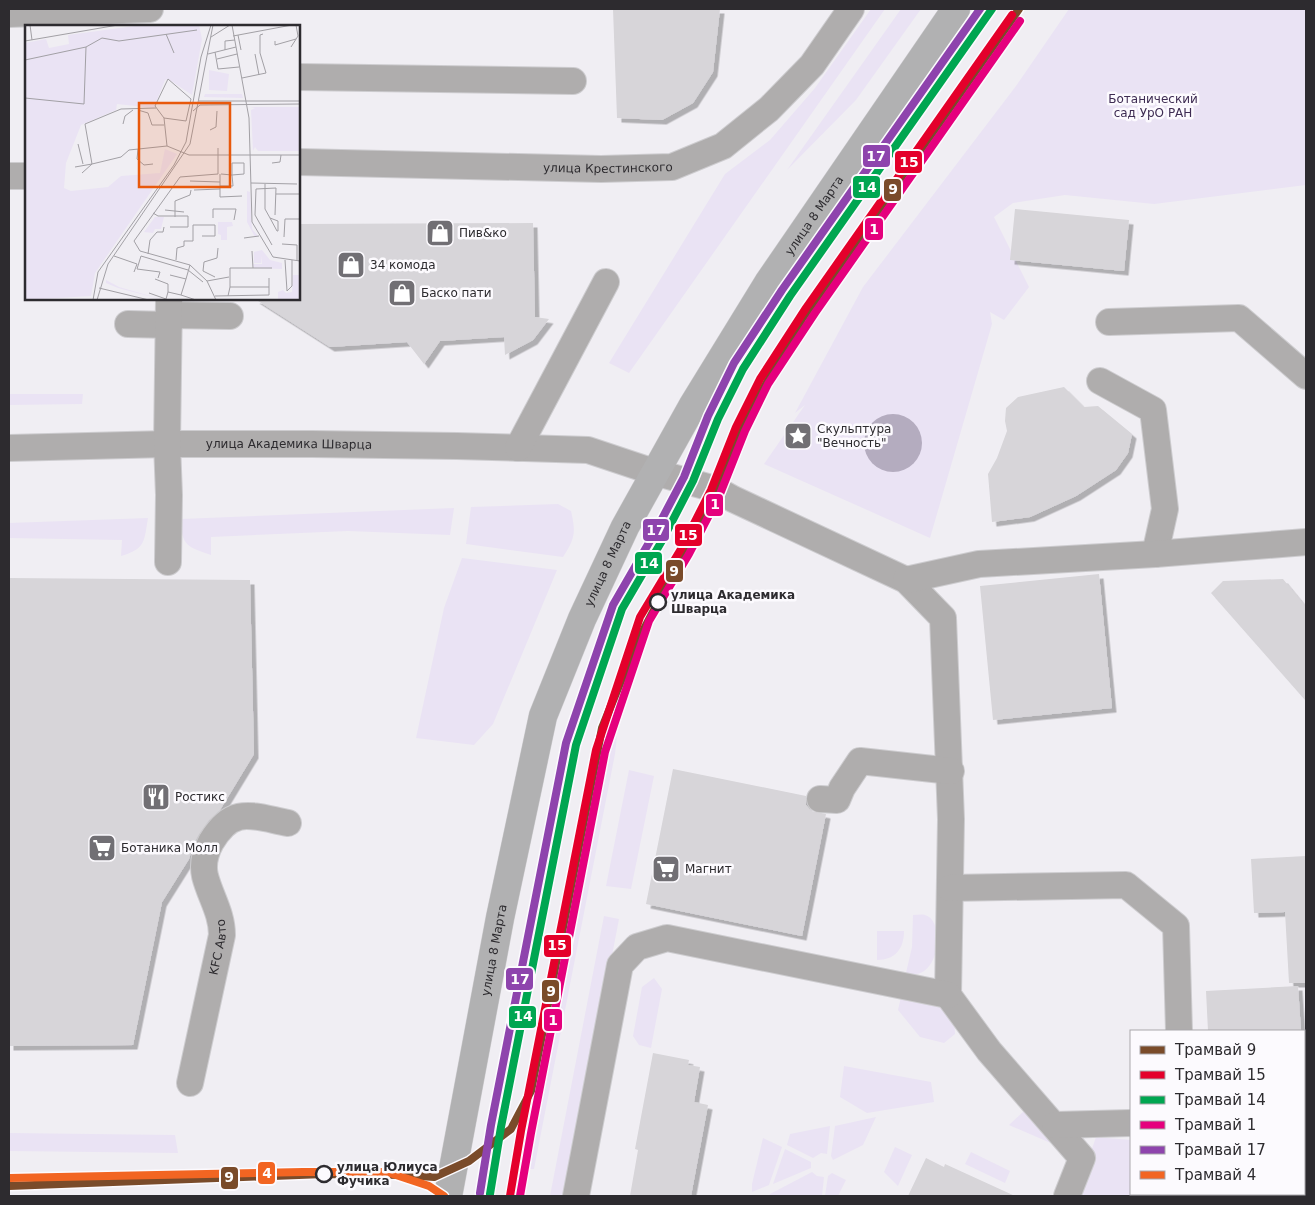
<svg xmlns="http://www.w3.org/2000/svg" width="1315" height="1205" font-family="'DejaVu Sans',sans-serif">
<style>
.green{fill:#eae3f4}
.water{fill:#b4acbf}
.building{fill:#d7d5d9;filter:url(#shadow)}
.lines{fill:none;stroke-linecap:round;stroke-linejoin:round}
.minor-casing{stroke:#cdcccf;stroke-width:28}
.major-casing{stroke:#cdcccf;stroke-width:29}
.minor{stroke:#afadad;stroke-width:26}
.major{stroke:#b1b1b2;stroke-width:28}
.tram-1-casing{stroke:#fcfafe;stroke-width:11}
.tram-2-casing{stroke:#fcfafe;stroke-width:11}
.tram-3-casing{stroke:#fcfafe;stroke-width:11}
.tram-4-casing{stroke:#fcfafe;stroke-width:11}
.tram-5-casing{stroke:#fcfafe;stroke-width:11}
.tram-6-casing{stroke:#fcfafe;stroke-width:11}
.tram-1{stroke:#7a4b2a;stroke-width:8}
.tram-2{stroke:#e4002b;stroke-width:8}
.tram-3{stroke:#00a651;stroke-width:8}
.tram-4{stroke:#e5007d;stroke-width:8}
.tram-5{stroke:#8e44ad;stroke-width:8}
.tram-6{stroke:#f26522;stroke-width:8}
.stop-dot{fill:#fcfafe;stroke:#2d2b2f;stroke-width:2.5}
.labels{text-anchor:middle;stroke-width:5;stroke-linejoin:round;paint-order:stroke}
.park-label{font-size:12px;fill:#3e2c53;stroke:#fcfafe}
.street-label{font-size:12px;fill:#2d2b2f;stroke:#fcfafe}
.poi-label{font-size:12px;fill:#2d2b2f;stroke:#fcfafe;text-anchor:start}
.stop-label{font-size:12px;font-weight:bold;fill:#2d2b2f;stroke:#fcfafe;text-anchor:start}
.inset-road{fill:none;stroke:#a2a0a5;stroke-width:1}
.view{fill:#e8590c;fill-opacity:0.15;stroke:#e8590c;stroke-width:2.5}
.inset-edge{fill:none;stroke:#2d2b2f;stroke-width:2.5}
.line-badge{stroke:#fcfafe;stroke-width:2}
.badge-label{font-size:14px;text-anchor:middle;font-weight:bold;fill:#fff}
</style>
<defs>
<filter id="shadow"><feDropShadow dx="4.5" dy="4.5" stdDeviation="0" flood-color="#0004"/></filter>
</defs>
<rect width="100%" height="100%" fill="#f0eef3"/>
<!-- green -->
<path class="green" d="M871 9H885L629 373 609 363 725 174 770 140 815 88Z
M901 9H921L856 100 787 170Z
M1069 9H1306V185L1154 204 1065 195 1013 203 994 217 1029 287 1004 320 990 312 992 324 930 538 764 464 805 405 795 413 863 287 1016 86Z
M9 394H83L82 404 9 405Z
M558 504 571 511C576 533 575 538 563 557L466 544 471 507Z
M454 508 450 535 348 531 211 537V555C188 547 181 546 181 519Z
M148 518C144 541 146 549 121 556L122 540 9 538V523Z
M462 558 557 570 493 724 474 745 416 738 444 608Z
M617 736 615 754 534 1169H523L602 762Z
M629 770 654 776 631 889 606 886Z
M913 915C917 915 922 914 925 915 947 921 939 984 906 973L912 947Z
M604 916 619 919 566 1196H550Z
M877 931H904C904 949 895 960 877 960Z
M654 978 662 989 651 1048 639 1045 633 1036 642 987Z
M901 997 943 1008 954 1017 955 1034 944 1043 920 1037 898 1010Z
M844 1066 931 1082 934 1102 867 1113 840 1097Z
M1024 1111 1053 1144 1009 1125Z
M876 1117 863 1145 833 1160 831 1156 835 1126Z
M830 1126 827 1154 821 1153 813 1158 787 1145 790 1134Z
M9 1133 175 1135 178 1153 9 1151Z
M1096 1137 1131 1140V1194H1304V1155H1306V1196H1076Z
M763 1138 782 1147 769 1185 752 1192V1184Z
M895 1147 912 1155 898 1186 884 1172Z
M785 1149 811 1162V1168L773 1184Z
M971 1152 1010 1171 1005 1183 965 1164Z
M812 1172 817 1176 824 1177 822 1196H769L770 1194Z
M832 1173 846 1180 838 1196H825L828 1176Z"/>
<!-- water -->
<path class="water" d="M864 443a29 29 0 1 1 58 0a29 29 0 1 1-58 0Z"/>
<!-- building -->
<path class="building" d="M613 9H720L713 72 693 103 662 120 617 118Z
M1015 209 1129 220 1124 271 1010 260Z
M533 223 535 317 549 319 533 340 505 355 504 337 440 341 424 364 407 342 330 347 255 299H299V224Z
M1064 387 1084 407 1098 406 1132 434 1128 453 1116 470 1076 496 1030 517 992 522 988 474 997 458 1007 431 1005 421 1006 408 1018 397Z
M1099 574 1112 708 993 720 980 586Z
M9 578 250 580 254 754 220 810 209 820 199 834 193 845 189 859 162 902 133 1045 9 1046Z
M1283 579 1306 607V701L1211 593 1223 581Z
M673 769 806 796V805L811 811 826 814 802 936 646 904Z
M1306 856V983H1289L1285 912 1254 913 1251 859Z
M1298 986 1301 1031H1208L1206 991Z
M653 1053 689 1060 688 1065 700 1067 694 1102 708 1105 691 1196H630L638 1150 635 1149Z
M926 1158 944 1167 945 1164 1015 1196H908Z"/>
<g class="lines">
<defs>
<g id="minor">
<path d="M9 14 150 9"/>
<path d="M299 77 573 81"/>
<path id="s1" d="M299 162 601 169 672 167 723 146 769 109 812 65 851 9"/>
<path d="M9 176H26"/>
<path d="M169 315 230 316"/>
<path d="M1109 322 1239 318 1306 376"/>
<path d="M128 324 169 325"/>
<path d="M1100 381 1153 410 1165 509 1155 554"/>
<path id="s2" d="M9 448 167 444H312L457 446 588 450 654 472 715 489 733 499 906 580 943 618 951 819 948 995 989 1051 1082 1158 1067 1196"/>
<path d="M518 448 606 282"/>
<path d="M168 562 169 495 167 444 169 299"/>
<path d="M906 580 979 564 1155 554 1306 542"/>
<path d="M820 799 837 800 842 788 860 761 951 771"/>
<path d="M950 888 1126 885 1176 926 1179 1031"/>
<path id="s3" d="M190 1083 222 935C222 913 210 896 205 876 202 863 205 853 211 842 233 805 252 816 288 823"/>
<path d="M1304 1100H1306"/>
<path d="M1304 1121H1306"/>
<path d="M1055 1125 1131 1123"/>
<path d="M576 1196 620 965 637 947 667 938 948 995"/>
</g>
<g id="major">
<path id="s4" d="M448 1196 500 918 543 716 582 619 625 527 693 405 768 283 956 9"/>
</g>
</defs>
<!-- minor casing -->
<use href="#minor" class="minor-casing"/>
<!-- major casing -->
<use href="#major" class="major-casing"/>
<!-- minor -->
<use href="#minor" class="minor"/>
<!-- major -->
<use href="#major" class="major"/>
<defs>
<path id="tram-1" d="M9 1186 324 1174 407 1175 434 1177 469 1161 511 1129 531 1091 602 728 635 646 686 549 756 402 802 319 1019 9"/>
<path id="tram-2" d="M510 1196 521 1131 596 750 640 617 681 549 711 490 736 427 760 379 806 308 1012 15"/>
<path id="tram-3" d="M490 1194 501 1127 576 745 622 609 663 539 693 481 718 419 743 369 790 296 992 9"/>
<path id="tram-4" d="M520 1196 531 1133 605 752 649 621 689 554 720 494 745 431 768 384 815 313 1020 21"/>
<path id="tram-5" d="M480 1193 491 1125 566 743 613 605 654 534 684 477 708 416 734 363 782 290 980 9"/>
<path id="tram-6" d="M9 1178 303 1172H387L429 1186 444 1196"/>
</defs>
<!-- tram-1 casing -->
<use href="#tram-1" class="tram-1-casing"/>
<!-- tram-2 casing -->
<use href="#tram-2" class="tram-2-casing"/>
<!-- tram-3 casing -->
<use href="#tram-3" class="tram-3-casing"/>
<!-- tram-4 casing -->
<use href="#tram-4" class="tram-4-casing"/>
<!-- tram-5 casing -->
<use href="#tram-5" class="tram-5-casing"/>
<!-- tram-6 casing -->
<use href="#tram-6" class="tram-6-casing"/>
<!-- tram-1 -->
<use href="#tram-1" class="tram-1"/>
<!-- tram-2 -->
<use href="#tram-2" class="tram-2"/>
<!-- tram-3 -->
<use href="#tram-3" class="tram-3"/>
<!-- tram-4 -->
<use href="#tram-4" class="tram-4"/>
<!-- tram-5 -->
<use href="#tram-5" class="tram-5"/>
<!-- tram-6 -->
<use href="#tram-6" class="tram-6"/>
</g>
<!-- icons -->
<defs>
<symbol id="shop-square" viewBox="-11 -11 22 22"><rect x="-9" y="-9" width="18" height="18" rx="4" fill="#716f74" stroke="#fcfafe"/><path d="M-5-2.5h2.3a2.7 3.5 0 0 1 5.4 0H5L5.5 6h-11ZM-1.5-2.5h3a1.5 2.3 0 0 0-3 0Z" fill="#fff"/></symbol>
<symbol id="sight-square" viewBox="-11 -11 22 22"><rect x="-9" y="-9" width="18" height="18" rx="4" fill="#716f74" stroke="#fcfafe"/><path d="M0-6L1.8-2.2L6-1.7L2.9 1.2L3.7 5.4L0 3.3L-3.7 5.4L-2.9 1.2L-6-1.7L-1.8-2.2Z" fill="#fff"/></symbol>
<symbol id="restaurant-square" viewBox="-11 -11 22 22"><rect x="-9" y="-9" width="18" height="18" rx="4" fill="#716f74" stroke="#fcfafe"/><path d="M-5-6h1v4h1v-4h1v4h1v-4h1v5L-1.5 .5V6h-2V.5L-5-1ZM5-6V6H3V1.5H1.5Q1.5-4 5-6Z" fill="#fff"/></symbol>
<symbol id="supermarket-square" viewBox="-11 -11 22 22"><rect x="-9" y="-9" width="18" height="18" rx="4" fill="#716f74" stroke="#fcfafe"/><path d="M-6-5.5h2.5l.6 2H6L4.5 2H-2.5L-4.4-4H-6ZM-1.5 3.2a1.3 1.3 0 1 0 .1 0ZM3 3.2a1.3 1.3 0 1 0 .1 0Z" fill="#fff"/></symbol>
</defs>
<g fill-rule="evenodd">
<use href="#shop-square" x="424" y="217" width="32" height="32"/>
<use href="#shop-square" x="335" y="249" width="32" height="32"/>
<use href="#shop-square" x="386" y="277" width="32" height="32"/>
<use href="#sight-square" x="782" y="420" width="32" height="32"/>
<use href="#restaurant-square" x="140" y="781" width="32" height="32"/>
<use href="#supermarket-square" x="86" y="832" width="32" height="32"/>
<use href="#supermarket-square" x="650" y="853" width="32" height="32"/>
</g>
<!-- markers -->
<g class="stop-dot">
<circle cx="658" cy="602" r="8"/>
<circle cx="324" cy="1174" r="8"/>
</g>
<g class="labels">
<!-- park labels -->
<g class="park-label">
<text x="1153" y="103">Ботанический<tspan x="1153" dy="14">сад УрО РАН</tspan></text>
</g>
<!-- street labels -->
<g class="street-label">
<text dy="4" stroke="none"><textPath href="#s1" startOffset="309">улица Крестинского</textPath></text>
<text dy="4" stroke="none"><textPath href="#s4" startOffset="1060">улица 8 Марта</textPath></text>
<text dy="4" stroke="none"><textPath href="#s2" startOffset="280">улица Академика Шварца</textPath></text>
<text dy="4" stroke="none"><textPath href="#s4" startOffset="655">улица 8 Марта</textPath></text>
<text dy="4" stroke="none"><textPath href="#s3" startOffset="139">KFC Авто</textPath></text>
<text dy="4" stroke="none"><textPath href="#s4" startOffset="250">улица 8 Марта</textPath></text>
</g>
<!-- poi labels -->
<g class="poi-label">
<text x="459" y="237">Пив&amp;ко</text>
<text x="370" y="269">34 комода</text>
<text x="421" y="297">Баско пати</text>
<text x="817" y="433">Скульптура<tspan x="817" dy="14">"Вечность"</tspan></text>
<text x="175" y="801">Ростикс</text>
<text x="121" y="852">Ботаника Молл</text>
<text x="685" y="873">Магнит</text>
</g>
<!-- stop labels -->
<g class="stop-label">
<text x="671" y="599">улица Академика<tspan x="671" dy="14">Шварца</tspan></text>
<text x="337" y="1171">улица Юлиуса<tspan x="337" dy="14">Фучика</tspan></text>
</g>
</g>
<!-- overview -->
<g transform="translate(25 25)">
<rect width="275" height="275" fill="#f0eef3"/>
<path d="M117 0H174L177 14 167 70 143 54 140 55 129 83 92 79 91 85 56 100 41 138 39 163 46 166 83 162 96 151 135 148 140 124 152 129 70 248 66 271 0 275V18L21 14 24 23 44 19 43 10ZM184 45 204 49 202 66 184 65ZM180 69H217L218 73 179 72ZM225 82H275V126H233L230 122 228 126 226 85 230 83ZM222 166 225 167 227 204 233 211 230 212 222 197ZM130 192H139L136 204H130L128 208 119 207ZM193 197H207L208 201 202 202V215H196V210L193 209ZM237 225 245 235 257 238V244L229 243 228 239H237L236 231V238H229V227ZM268 250H274L275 275H248L253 274V267L258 265 261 268 267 267ZM81 255 94 262 139 275 93 263 81 258Z" fill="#eae3f4"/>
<path class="inset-road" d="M5 0 7 15M207 0 224 93 227 197 248 232 275 236M141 9 149 28M213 10 216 25M208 11 267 0M186 12 205 0M0 16 93 0M250 16V20L271 14M266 22 273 11 271 0M200 25V16L210 15M190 27 193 44 214 42M183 29 211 22M230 29 234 50M192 34 212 29M0 35 61 22 77 13 94 16 172 5M217 53 241 48 235 28V10L238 9M0 73 59 79 61 22M174 76H275M113 85 123 88 127 100H139M168 86 175 80 275 79M139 93 161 96 166 74 143 54 130 81 139 93 142 121M98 99 100 91 108 85M185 105 191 102 192 86M53 119 58 139M113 124 112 134 119 140 128 139M207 138H219V149L207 150ZM247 138 255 137 256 130M67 139 60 99 96 84 131 83M50 142 67 139M57 148 67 139 96 132 104 125 142 121 164 130H275M195 149V172L217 171M165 156 195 157M226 158 272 159M240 159V184L245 193 252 206H253V196L245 193M195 161H208L207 150 196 149M169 165 195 164M251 169H275M140 185 159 187M128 188 133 191H163V202H145M250 190 251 163M150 192V176L165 170 166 165M188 193V184H211L209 195M259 212 260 194H275M219 213 234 211M257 219 272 220V236M247 220 230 190 231 164 251 163M227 226 228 243M123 229 125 215 132 207H138L139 202M89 231 112 239 109 247M116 231 163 245 178 257M116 231 112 244 135 247 133 253M151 235 152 223 159 221V216H168V200H190V211H177M260 235 262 266 267 261V235M145 250 161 254 165 240M190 252 178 246 179 237 192 233 193 223M130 254 143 259V267L156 270M161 254 156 270 171 275M182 256 204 252M205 262V243H247M74 263 124 275M124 268 141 274 143 267M190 271 244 270V253M203 271 205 262H244M68 275 73 247 149 140 161 117 176 32 186 0M72 275 83 239 165 119 188 0M191 275 182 256 165 240 115 226 109 216 155 152 193 149V123"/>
<path class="view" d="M114 78H205V162H114Z"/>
<rect width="275" height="275" class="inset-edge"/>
</g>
<g class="line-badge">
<rect x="862" y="144" width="29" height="24" rx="5" fill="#8e44ad"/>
<rect x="894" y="150" width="29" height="24" rx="5" fill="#e4002b"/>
<rect x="852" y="175" width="29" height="24" rx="5" fill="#00a651"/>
<rect x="883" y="178" width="19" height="24" rx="5" fill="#7a4b2a"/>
<rect x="864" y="217" width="20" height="24" rx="5" fill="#e5007d"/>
<rect x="705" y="493" width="19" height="24" rx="5" fill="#e5007d"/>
<rect x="642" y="518" width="28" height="24" rx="5" fill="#8e44ad"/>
<rect x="674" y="523" width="29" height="24" rx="5" fill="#e4002b"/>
<rect x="634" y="551" width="29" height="24" rx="5" fill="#00a651"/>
<rect x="665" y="559" width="19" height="24" rx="5" fill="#7a4b2a"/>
<rect x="543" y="934" width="29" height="24" rx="5" fill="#e4002b"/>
<rect x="505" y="967" width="29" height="24" rx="5" fill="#8e44ad"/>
<rect x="541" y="979" width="19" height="24" rx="5" fill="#7a4b2a"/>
<rect x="508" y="1005" width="29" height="24" rx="5" fill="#00a651"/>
<rect x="543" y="1008" width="20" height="24" rx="5" fill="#e5007d"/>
<rect x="257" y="1161" width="19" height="24" rx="5" fill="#f26522"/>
<rect x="220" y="1166" width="19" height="24" rx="5" fill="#7a4b2a"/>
</g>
<g class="badge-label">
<text x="876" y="161">17</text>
<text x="909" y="167">15</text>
<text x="867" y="192">14</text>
<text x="893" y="194">9</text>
<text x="874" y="234">1</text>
<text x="715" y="509">1</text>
<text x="656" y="535">17</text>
<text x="688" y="540">15</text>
<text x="649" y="568">14</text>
<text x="674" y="576">9</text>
<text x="557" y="950">15</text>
<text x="520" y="984">17</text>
<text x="551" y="996">9</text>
<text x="523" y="1021">14</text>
<text x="553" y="1025">1</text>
<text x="267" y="1178">4</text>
<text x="229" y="1182">9</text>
</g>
<!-- border -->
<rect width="1315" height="1205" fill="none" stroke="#2d2b2f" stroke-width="20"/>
<!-- legend -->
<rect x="1130" y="1030" width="175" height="165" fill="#fcfafe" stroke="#a9a7ab"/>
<rect x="1140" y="1046" width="25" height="8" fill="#7a4b2a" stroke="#a9a7ab"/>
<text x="1175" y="1055" font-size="15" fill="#2d2b2f">Трамвай 9</text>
<rect x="1140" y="1071" width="25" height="8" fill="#e4002b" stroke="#a9a7ab"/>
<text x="1175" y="1080" font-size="15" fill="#2d2b2f">Трамвай 15</text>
<rect x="1140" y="1096" width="25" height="8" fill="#00a651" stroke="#a9a7ab"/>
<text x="1175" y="1105" font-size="15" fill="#2d2b2f">Трамвай 14</text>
<rect x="1140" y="1121" width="25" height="8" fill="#e5007d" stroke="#a9a7ab"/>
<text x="1175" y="1130" font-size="15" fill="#2d2b2f">Трамвай 1</text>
<rect x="1140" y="1146" width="25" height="8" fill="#8e44ad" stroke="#a9a7ab"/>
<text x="1175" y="1155" font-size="15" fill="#2d2b2f">Трамвай 17</text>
<rect x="1140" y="1171" width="25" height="8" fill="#f26522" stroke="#a9a7ab"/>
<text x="1175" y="1180" font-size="15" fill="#2d2b2f">Трамвай 4</text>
</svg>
